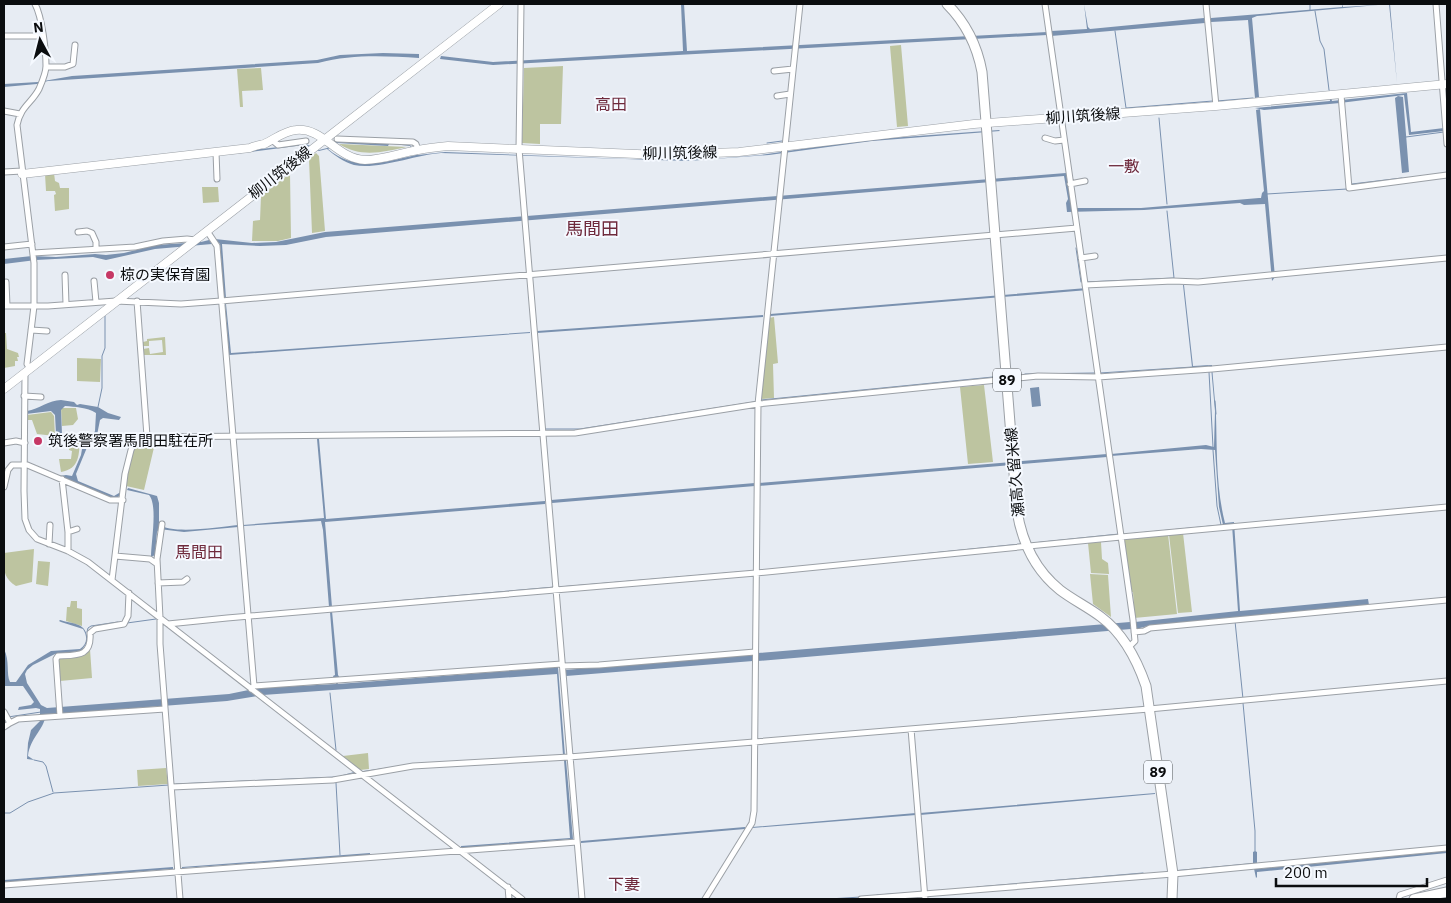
<svg xmlns="http://www.w3.org/2000/svg" width="1451" height="903" font-family="'IBM Plex Sans','Noto Sans JP',sans-serif">
<style>
.green{fill:#bdc4a0}
.water{fill:#7a91af}
.lines{fill:none;stroke-linecap:round;stroke-linejoin:round}
.stream{stroke:#7a91af;stroke-width:1}
.street-casing{stroke:#9ba0a6;stroke-width:7}
.secondary-casing{stroke:#9ba0a6;stroke-width:9}
.primary-casing{stroke:#9ba0a6;stroke-width:11}
.street{stroke:#fff;stroke-width:5}
.secondary{stroke:#fff;stroke-width:8}
.primary{stroke:#fff;stroke-width:9}
.poi-dot{fill:#c63865;stroke:#f5f9ff;stroke-width:2}
.labels{text-anchor:middle;stroke-width:4;stroke-linejoin:round;paint-order:stroke}
.shield{fill:#f5f9ff;stroke:#515457;stroke-width:1}
.shield-label{font-size:14px;font-weight:bold;fill:#0b0d0f}
.street-label{font-size:15px;fill:#0b0d0f;stroke:#f5f9ff}
.poi-label{font-size:15px;fill:#0b0d0f;stroke:#f5f9ff;text-anchor:start}
.neighbourhood-label{font-size:16px;fill:#6f2a3c;stroke:#f5f9ff}
.quarter-label{font-size:18px;fill:#6f2a3c;stroke:#f5f9ff}
</style>
<rect width="100%" height="100%" fill="#e7ecf3"/>
<!-- green -->
<path class="green" d="M901 45 908 126 897 127 890 46Z
M563 66 561 124H540V144L522 143 524 68Z
M261 68 263 90 242 91 243 107H240L237 69Z
M339 144H340L407 147C383 152 361 158 339 144Z
M316 153 319 156 325 231 312 233 309 159Z
M54 173 55 181 59 183 60 188H69V209L55 211 54 195 56 194 55 191H46L45 174Z
M290 173 291 238 278 241H252L253 221 260 220 261 196Z
M202 187H218L219 202 203 203Z
M774 317 778 363 773 364 774 398 761 399 769 318Z
M4 333H6L7 349 18 353 19 357H17L18 361H15V366L4 368Z
M165 337 166 355H143V349L149 348 150 354 163 352 162 340 149 341V346H143V342L147 341V339Z
M77 358 101 359 100 382 77 381Z
M984 385 993 462 968 464 960 387Z
M61 408H76L78 419 73 425 62 426Z
M51 412 54 416 55 436 37 434 32 420H28L27 415Z
M65 434 80 438C79 454 80 469 61 472L59 459H71L72 451 69 450V446L64 444 62 435Z
M156 439 144 490 126 486C126 476 130 445 140 441 145 440 151 440 156 439Z
M1183 533 1192 612 1178 613 1169 535Z
M1168 534 1177 614 1134 618C1133 609 1134 601 1133 592H1131L1123 539Z
M1101 542 1102 559 1108 563 1109 574 1091 573 1088 543Z
M34 549 32 582 16 586C2 577 4 568 4 553Z
M38 561 50 562 48 586 36 584Z
M1090 574 1108 575 1111 617 1093 604Z
M71 601H77V608L82 609V626L66 621 67 607H70Z
M90 649 92 678 60 681 58 658 85 655Z
M368 753 369 769 360 770 343 756Z
M166 768 168 784 138 786 137 770Z"/>
<!-- water -->
<path class="water" d="M681 4H684L687 51 1047 32V35L493 65 440 59 441 56 493 62 683 51Z
M1084 4 1088 27 1090 29 1204 18 1205 23 1051 36V31L1087 29Z
M1342 4 1343 7 1394 4H1390L1397 83 1389 4 1257 16 1252 18 1259 97 1255 98 1248 20 1211 22V18L1342 7Z
M383 53 419 54V58C385 56 352 54 318 63L48 81 37 84 4 87V84L38 82 72 76 317 60 340 55Z
M1329 89 1332 101 1407 93 1411 132 1444 128V131L1409 135 1404 95 1340 103 1264 110 1255 108 1330 101Z
M1398 96 1403 97 1409 172 1402 173 1395 98Z
M1260 109 1275 277 1272 281 1265 204 1244 205 1240 203 1144 210 1067 212 1066 203 1068 199 1064 176 326 237 286 245 260 246 222 244 226 298H224L220 244 215 239 252 243 276 242 325 232 1066 173 1072 208H1141L1259 198H1261L1262 193 1264 191 1256 110Z
M999 130 1000 131 872 141 769 155 688 161 441 153C415 155 378 170 354 165 344 162 335 156 327 149L319 151 304 145 234 154V152L306 144 319 150 327 148 336 142 389 144 388 146 337 143 328 149C355 172 385 162 416 155L410 146 393 144 410 145 418 155 445 152 630 159H712L761 155 863 140Z
M209 240 212 244 155 249 106 260 93 257 36 260 4 264V259L32 256 56 257 95 254 106 255 124 253 156 245 201 242Z
M1183 285H1184L1193 366 1212 365C1213 381 1215 398 1216 415 1217 451 1216 488 1225 523L1234 522 1240 611 1368 599 1369 605 1148 626 1136 629 1135 622 1238 611 1232 525H1223L1219 507 1215 450 1201 449 1111 456V454L1206 445 1214 447 1215 411 1211 367H1192Z
M1087 288 1088 290 770 316V314Z
M225 303 226 304 231 353 530 332V333L229 355Z
M763 315V317L537 333V331Z
M1039 387 1041 406 1032 407 1030 388Z
M61 400 74 402 77 405 80 404 98 407 108 413 121 417 119 420 103 418 100 420 97 435 88 445 76 474 78 481 114 496 119 493 121 494 118 497 112 498 60 476 66 475 72 476 81 455 83 443 86 439 93 435 95 431 96 413C87 407 75 407 65 406L61 410 62 434H56L55 415 51 411 26 414 27 411C39 409 49 400 61 400Z
M317 439H319L326 519 545 501V504L325 522 332 607H329L323 530 321 521 243 526V525L324 518Z
M1107 454V457L759 486V483Z
M755 483V486L552 503 551 500Z
M128 488 157 496 159 503V524C171 535 220 527 238 525V527L184 532 159 529 157 532 155 555 151 557C151 542 158 505 149 495L127 490Z
M332 611 338 675 340 678 337 679 338 684 558 667 565 756 563 755 557 674 263 695 227 701 46 715C43 731 30 738 28 756L34 760 27 759 28 743 31 730 43 718 40 716V709L36 708 18 710 19 707 31 705 34 702 23 686H4V649C10 661 6 674 10 682H16L28 665 51 651 80 649C87 644 88 637 83 629L61 622 59 621 60 620C74 625 86 621 88 641L81 651 55 654 33 665 27 670 25 674 27 683 41 705 47 708 229 694 258 688 336 684V679H334L333 676 335 675 330 612Z
M1130 622 1131 629 758 661V653Z
M753 654V661L566 676 565 670Z
M564 760H566L573 839 461 848V846L570 838Z
M1155 793V794L920 815V813Z
M916 813V815L752 828V827Z
M745 827V829L581 843V841Z
M1255 851 1257 852V869L1447 851V853L1257 872V877L1256 878 1253 864 1178 871V870L1253 863V852Z
M370 853V855L182 868V867Z
M173 867V869L4 882V880Z"/>
<g class="lines">
<!-- stream -->
<path class="stream" d="M1310 4V10
M1315 11 1320 41 1324 49 1329 90
M1115 31 1126 108 1213 101
M1217 101 1253 98
M1159 118 1167 204
M1406 137 1444 132
M767 143 782 141
M1352 184 1402 178
M1267 194 1347 189
M1076 248 1081 282
M1086 282 1174 278 1167 211
M537 333 541 385
M1209 372 1213 447
M1100 373 1208 366 1209 368
M1025 374 1095 373
M761 400 1003 376
M1215 401 1216 414
M98 407 102 388V356L105 348V316
M545 429H580L754 402
M1128 534 1221 525 1217 506 1213 450
M1033 543 1119 534
M922 554 1021 544
M559 587 752 571
M384 602 555 587
M1235 621 1243 699
M127 623 156 619
M87 632 88 628 91 626 118 622
M330 693 336 750
M1243 703 1255 831V851
M1034 716 1143 707
M8 717 41 712
M34 760 43 762 46 766 53 792
M360 772 401 766
M341 776 356 772
M336 783 340 855
M176 784 337 777
M4 813H10L28 802 54 793 169 785
M977 887 1143 873
M877 895 923 892
M829 899 861 897"/>
<defs>
<path id="street" d="M521 4 519 149 582 899
M1045 4 1133 620 1135 641 1129 647
M1206 4 1216 106
M1436 4 1447 144
M4 36H42
M46 67H65L73 64 75 45
M774 71 793 69
M1341 95 1349 188 1447 175
M777 96 790 94
M4 111 20 114
M1045 138 1055 141 1064 140
M337 139 413 142 416 144 418 150
M272 140 278 145 306 141
M216 152 217 179
M4 172 22 171
M1070 184 1085 181
M207 231 217 246 254 686 251 689
M78 232 87 231 92 233 96 242V248
M4 247 32 244
M33 253 135 247 163 241 187 239 195 240
M1081 258 1095 256
M65 275 66 304
M94 281 96 302
M6 282 7 306
M1085 285 1173 281 1198 282 1447 258
M137 301 147 436
M4 306H48L116 301 181 304 221 301 1077 228
M31 330 47 331
M30 369 27 364 34 306V263L17 125C21 106 31 104 39 89 42 82 46 73 46 66 46 50 42 17 35 4
M25 373 24 491 25 519 29 530 37 539 68 551 88 562 522 899
M24 396 41 397
M4 443 16 441 25 443
M25 464 110 500H123
M62 479 68 532V551
M4 487 8 470 12 465H24
M162 524 157 559 160 618V644L180 899
M68 532 77 529
M49 544 50 525
M115 556 150 559 157 564
M112 580 125 474 131 450 136 440 141 437 575 433 758 404 1038 376 1098 377 1212 369 1447 347
M158 583 183 582 187 579
M168 624 227 618 756 573 1121 537 1447 507
M1134 632 1144 631 1150 628 1447 600
M562 666 599 665 755 652
M254 686 562 664
M4 712 10 723 4 727
M60 716 56 659 58 656C77 655 92 657 90 633L95 629 124 624 128 616 129 593
M10 723 18 719 165 709
M911 729 925 899
M172 787 333 780 413 766 569 757 754 742 1149 709 1447 681
M4 885 577 842
M508 887 509 899
M705 899 752 823 754 811 758 404 800 4
M861 899 1173 874 1447 848
M1399 899 1400 895 1447 880"/>
<path id="secondary" d="M22 174 250 148C254 146 260 145 264 144 275 139 284 131 296 130 323 127 337 159 365 160 383 160 400 153 418 150 428 148 438 147 448 146L660 155 739 152 974 124 1216 106 1447 84
M4 389 499 4"/>
<path id="primary" d="M947 4C966 23 977 45 982 72L1017 511C1022 542 1035 570 1060 590 1073 600 1088 607 1101 617 1124 634 1137 660 1146 686L1173 874 1172 899
M1414 899 1447 892"/>
</defs>
<!-- street casing -->
<use href="#street" class="street-casing"/>
<!-- secondary casing -->
<use href="#secondary" class="secondary-casing"/>
<!-- primary casing -->
<use href="#primary" class="primary-casing"/>
<!-- street -->
<use href="#street" class="street"/>
<!-- secondary -->
<use href="#secondary" class="secondary"/>
<!-- primary -->
<use href="#primary" class="primary"/>
</g>
<!-- markers -->
<g class="poi-dot">
<circle cx="110" cy="275" r="5"/>
<circle cx="38" cy="441" r="5"/>
</g>
<g class="labels">
<!-- shield labels -->
<g class="shield">
<rect x="993" y="368.5" width="28" height="23" rx="4"/>
<rect x="1144" y="760.5" width="28" height="23" rx="4"/>
</g>
<g class="shield-label">
<text x="1007" y="385">89</text>
<text x="1158" y="777">89</text>
</g>
<!-- street labels -->
<g class="street-label">
<text transform="translate(1083 116) rotate(-4)" y="5">柳川筑後線</text>
<text transform="translate(680 153) rotate(-1)" y="5">柳川筑後線</text>
<text transform="translate(280 173) rotate(-38)" y="5">柳川筑後線</text>
<text transform="translate(1015 472) rotate(-95)" y="5">瀬高久留米線</text>
</g>
<!-- poi labels -->
<g class="poi-label">
<text x="120" y="280">椋の実保育園</text>
<text x="48" y="446">筑後警察署馬間田駐在所</text>
</g>
<!-- neighbourhood labels -->
<g class="neighbourhood-label">
<text x="611" y="110">高田</text>
<text x="1124" y="172">一敷</text>
<text x="199" y="558">馬間田</text>
<text x="624" y="890">下妻</text>
</g>
<!-- quarter labels -->
<g class="quarter-label">
<text x="592" y="235">馬間田</text>
</g>
</g>
<!-- border -->
<rect width="1451" height="903" fill="none" stroke="#0b0d0f" stroke-width="10"/>
<!-- north arrow -->
<g transform="translate(40 40) rotate(353)" stroke="#f5f9ff" stroke-width="4" paint-order="stroke">
<path d="M0-4L9 19L0 12L-9 19Z" fill="#0b0d0f"/>
<text y="-8" font-size="14" font-weight="bold" text-anchor="middle" fill="#0b0d0f">N</text>
</g>
<!-- scale -->
<path d="M1276 878v8h151v-8" fill="none" stroke="#0b0d0f" stroke-width="2.5"/>
<text x="1284" y="878" font-size="15" fill="#0b0d0f" stroke="#f5f9ff" stroke-width="4" paint-order="stroke">200 m</text>
</svg>
